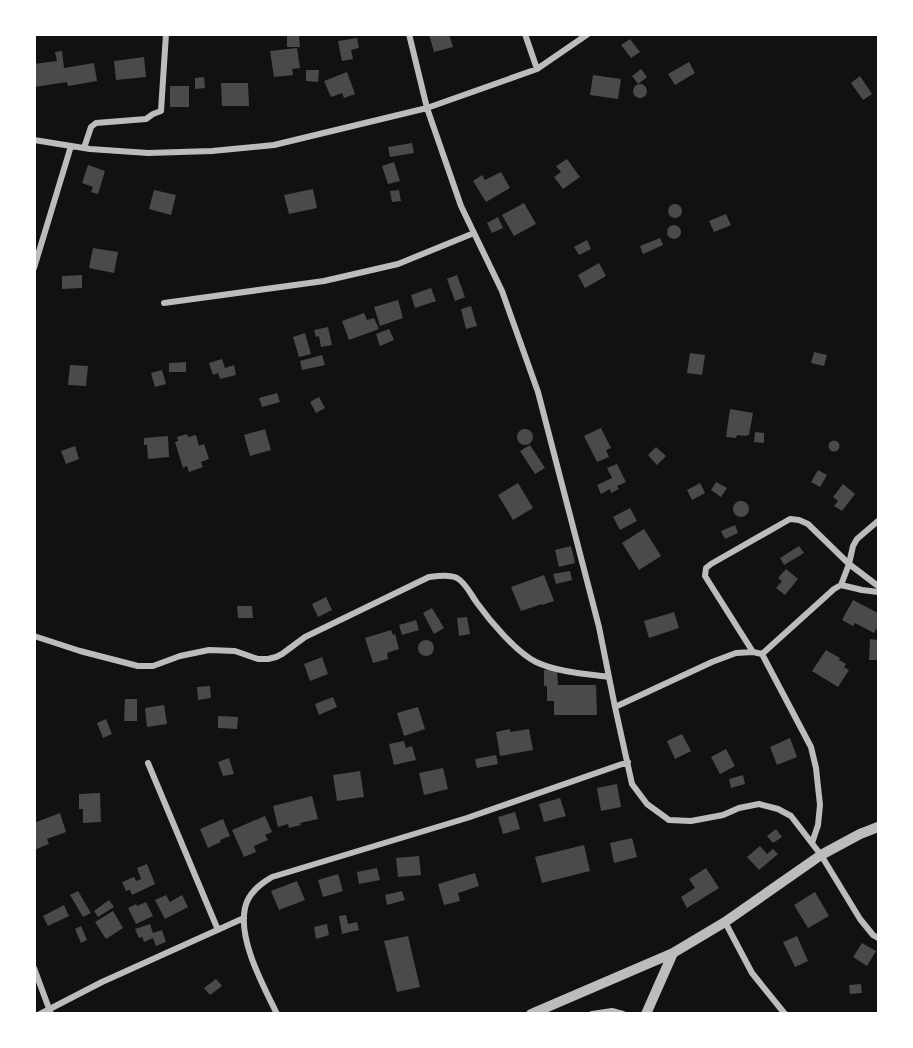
<svg xmlns="http://www.w3.org/2000/svg" width="913" height="1048" font-family="'PT Serif',serif">
<style>
.building{fill:#4a4a4a}
.lines{fill:none;stroke-linecap:round;stroke-linejoin:round}
.minor{stroke:#bcbcbc;stroke-width:6}
.tertiary{stroke:#bcbcbc;stroke-width:10}
</style>
<rect width="100%" height="100%" fill="#111"/>
<!-- building -->
<path class="building" d="M429 34H449L453 47 434 52Z
M287 35H299L300 47H287Z
M357 38 359 48 351 50 353 59 342 61 338 41Z
M630 39 640 52 631 58 621 45Z
M297 48 300 68 292 69 293 75 274 77 270 51Z
M62 51 64 68 94 63 97 81 68 86 67 82 34 87V64L57 61 55 52Z
M144 57 146 77 116 80 114 61Z
M689 62 695 73 675 85 668 74Z
M641 69 647 77 638 84 632 76Z
M306 70H319L318 82 306 81Z
M347 72 355 94 344 98 342 93 331 97 324 81Z
M593 75 621 79 618 99 590 95Z
M860 76 872 94 863 100 851 83Z
M204 77 205 88 195 89V78Z
M221 83H248L249 106H222Z
M633 91a7 7 0 1 1 14 0a7 7 0 1 1-14 0Z
M170 86H189V107H170Z
M412 143 414 153 390 157 388 147Z
M567 159 580 177 563 189 554 177 561 172 556 166Z
M394 162 400 181 388 184 382 166Z
M88 165 105 171 98 194 91 192 93 187 82 183Z
M501 172 510 188 486 202 473 181 482 175 485 180Z
M313 189 317 208 289 214 284 195Z
M154 190 176 195 171 215 149 209Z
M399 190 401 201 392 202 390 191Z
M524 203 536 224 514 236 502 215Z
M668 211a7 7 0 1 1 14 0a7 7 0 1 1-14 0Z
M726 214 731 225 714 232 709 221Z
M498 217 503 228 492 233 487 223Z
M667 232a7 7 0 1 1 14 0a7 7 0 1 1-14 0Z
M660 238 663 245 643 254 640 246Z
M587 240 591 249 579 255 574 247Z
M93 248 118 252 114 273 89 268Z
M599 263 606 276 585 288 578 275Z
M82 275V288L62 289V276Z
M457 275 465 297 455 301 447 279Z
M431 288 436 301 415 308 411 295Z
M398 300 403 318 380 326 374 307Z
M471 306 477 326 466 329 461 309Z
M364 313 367 320 374 318 379 329 349 340 342 321Z
M328 327 332 345 321 347 319 336 316 337 314 330Z
M389 329 394 340 380 346 376 334Z
M305 333 311 354 299 357 293 337Z
M814 352 827 355 824 366 811 363Z
M690 353 705 355 702 375 687 373Z
M322 355 325 365 302 370 300 361Z
M222 359 225 368 234 365 236 375 220 379 218 373 213 375 209 363Z
M186 362V372H169V363Z
M70 365 88 366 86 386 68 385Z
M162 370 166 384 155 387 151 373Z
M277 393 280 402 262 407 259 398Z
M319 397 325 408 316 413 310 402Z
M730 409 753 413 749 435H747V436L737 435 736 438 726 437Z
M601 428 611 448 606 450 609 457 597 462 584 436Z
M265 429 271 450 250 456 244 435Z
M517 437a8 8 0 1 1 16 0a8 8 0 1 1-16 0Z
M755 432 764 433V443L754 442Z
M187 434 188 437 196 435 199 446 204 444 209 459 201 462 203 467 189 472 187 466 183 468 175 442 178 441 177 437Z
M168 436 169 457 148 459 147 445H144V438Z
M828.5 446a5.5 5.5 0 1 1 11 0a5.5 5.5 0 1 1-11 0Z
M530 445 545 468 535 474 520 451Z
M75 446 79 459 66 464 61 451Z
M656 447 666 456 657 465 648 455Z
M617 464 626 482 617 486 619 489 611 493 610 489 601 494 597 485 612 478 607 468Z
M818 470 827 475 820 487 811 482Z
M716 482 727 488 721 497 711 490Z
M518 483 533 508 513 520 498 495Z
M700 483 705 493 692 500 687 490Z
M843 484 855 494 842 511 834 506 838 501 833 497Z
M733 509a8 8 0 1 1 16 0a8 8 0 1 1-16 0Z
M630 508 637 521 620 530 613 517Z
M735 525 738 533 725 539 721 531Z
M644 529 661 556 639 570 622 543Z
M571 546 575 563 559 567 555 550Z
M799 546 804 553 784 565 780 558Z
M786 569 798 579 785 595 776 588 782 581 778 578Z
M570 571 572 580 556 584 553 574Z
M544 575 554 601 542 605V604L521 611 511 587Z
M326 597 332 610 318 617 312 604Z
M853 600 878 613V630L876 629 874 633 855 623 853 626 842 620Z
M237 606H252L253 618H238Z
M432 608 444 628 434 634 423 613Z
M674 612 679 628 649 638 644 621Z
M467 617 470 634 459 636 457 618Z
M416 620 419 630 402 635 399 625Z
M391 630 393 635 395 634 399 649 387 653 388 659 373 663 365 638Z
M870 639 878 640V660H869Z
M418 648a8 8 0 1 1 16 0a8 8 0 1 1-16 0Z
M826 650 840 658 839 660 846 664 844 667 849 670 838 687 812 671Z
M322 657 328 674 310 681 304 664Z
M557 669 558 685H596L597 715H554V701H547V686H544V670Z
M210 686 211 698 198 700 197 687Z
M333 697 337 707 319 715 315 704Z
M125 699H137V721H124Z
M164 705 167 724 147 727 145 708Z
M418 707 425 729 404 736 397 713Z
M218 716 238 717 237 729 218 728Z
M106 719 112 734 103 738 97 723Z
M510 729V732L529 729 533 750 500 756 496 732Z
M682 734 691 751 675 759 667 741Z
M790 738 797 757 777 765 770 747Z
M404 741 406 748 412 746 416 760 394 765 389 744Z
M726 749 735 766 720 774 711 757Z
M496 755 498 764 477 768 475 759Z
M229 758 234 774 223 776 218 762Z
M443 768 448 789 424 795 419 773Z
M360 771 364 797 337 801 333 775Z
M743 775 745 784 731 788 729 779Z
M617 784 621 807 601 811 597 788Z
M100 793 101 822 83 823V809H79V794Z
M312 796 318 819 300 823 301 825 289 828 288 824 278 827 273 806Z
M560 798 566 816 544 822 539 804Z
M515 812 520 829 503 834 498 817Z
M60 813 66 832 47 839 49 844 34 850V823Z
M265 816 272 832 265 835 268 840 254 846 256 852 244 857 232 830Z
M223 819 230 836 220 840 221 842 208 848 200 829Z
M776 829 782 837 773 843 767 836Z
M632 838 637 857 614 863 610 843Z
M584 845 590 871 542 883 535 857Z
M760 846 767 854 773 849 778 854 759 870 747 857Z
M419 856 421 875 398 877 396 858Z
M147 864 155 884 132 895 130 890 126 891 122 882 134 877 136 881 141 879 137 868Z
M377 868 380 880 359 884 357 872Z
M706 868 719 888 687 908 681 897 695 888 689 879Z
M475 873 479 886 458 893 460 901 444 905 438 884Z
M338 874 343 891 323 897 318 880Z
M297 881 305 900 279 910 271 891Z
M78 891 91 913 83 917 70 895Z
M402 891 405 900 387 905 385 895Z
M815 892 829 916 808 928 794 905Z
M166 895 170 902 182 895 188 907 165 919 155 900Z
M109 900 114 907 98 917 94 911Z
M146 902 153 916 136 924 128 908 136 904 137 906Z
M64 905 69 916 48 926 43 916Z
M113 911 123 928 106 939 95 922Z
M346 915 348 924 357 922 359 930 342 934 339 916Z
M150 924 153 933 162 930 166 942 156 946 153 938 144 942 142 937 139 938 135 929Z
M327 924 329 935 316 939 314 927Z
M81 926 87 940 81 943 75 929Z
M408 936 420 987 397 992 384 941Z
M797 936 808 961 795 967 783 942Z
M862 943 876 951 867 966 853 957Z
M216 979 222 986 210 995 204 988Z
M861 984 862 993 850 994 849 985Z"/>
<g class="lines">
<!-- minor -->
<path class="minor" d="M409 34 427 108 461 206 502 291 538 392 599 627 615 707 632 784 647 804 669 820 691 821 723 815 739 808 759 804 778 809 791 816 821 855 860 919 873 935 878 938
M525 34 537 69
M34 140 90 149 148 153 212 151 274 145 427 108 537 69 588 34
M84 148 91 127 96 123 146 119 153 114 161 111 166 34
M34 268 71 146
M164 303 324 281 398 264 474 233
M841 585 849 564 853 546 857 539 878 521
M34 636 80 651 138 666H153L180 656 209 650 235 651 258 659H268L276 657 282 654 305 637 429 577C437 576 449 574 457 578 466 583 471 595 477 603 490 621 516 652 536 662 557 672 586 674 609 677
M753 652 705 576 706 568 711 564 790 519 799 520 808 524 849 564 878 586
M762 654 834 589 841 585 862 590 878 592
M615 707 712 662 736 653 753 652 762 654 811 747 816 768 820 805 818 825 812 843
M148 763 218 930
M725 922 752 973 785 1014
M34 968 51 1014
M40 1014 102 982 244 918
M277 1014C263 985 238 940 245 908 248 893 260 884 272 877L467 818 628 762
M592 1014 612 1011 623 1014"/>
<!-- tertiary -->
<path class="tertiary" d="M531 1014 673 953
M646 1014 673 953 725 922 821 855 860 834 878 827"/>
</g>
<!-- border -->
<rect width="913" height="1048" fill="none" stroke="#ffffff" stroke-width="72"/>
</svg>
